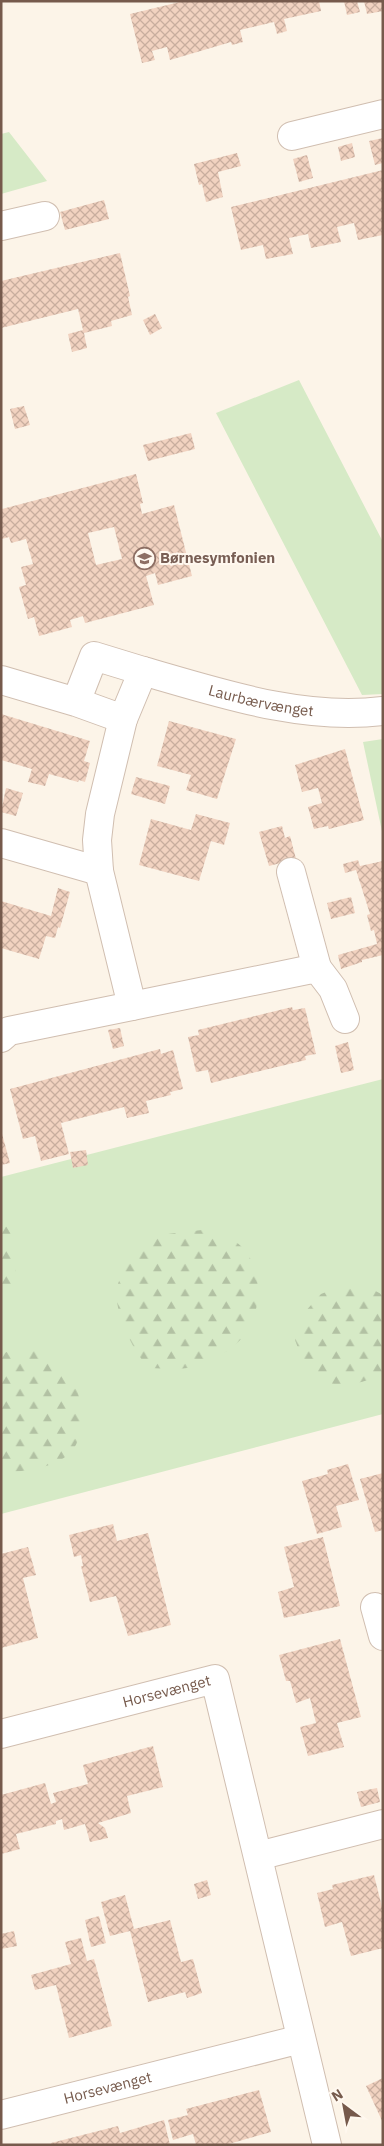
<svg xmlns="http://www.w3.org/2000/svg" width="384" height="2146" font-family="'IBM Plex Sans',sans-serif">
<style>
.green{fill:#d6eac6}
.forest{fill:url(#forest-firs)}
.building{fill:url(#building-cross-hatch);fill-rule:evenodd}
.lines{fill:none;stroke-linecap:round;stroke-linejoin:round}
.street-casing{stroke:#d0beb0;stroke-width:30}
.street{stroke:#fff;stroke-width:28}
.labels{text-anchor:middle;stroke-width:4;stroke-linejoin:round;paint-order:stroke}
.education-label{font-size:15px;font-weight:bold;fill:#785e54;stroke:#fff8ef;text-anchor:start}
.street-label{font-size:15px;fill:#765a4c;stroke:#fff8ef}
</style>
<defs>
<pattern id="forest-firs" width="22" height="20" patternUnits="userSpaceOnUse" patternTransform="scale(1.25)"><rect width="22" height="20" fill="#d6eac6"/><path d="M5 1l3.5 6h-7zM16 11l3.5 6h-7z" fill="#b2c1a3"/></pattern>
<pattern id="building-cross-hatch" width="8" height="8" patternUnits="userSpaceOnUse" patternTransform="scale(1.25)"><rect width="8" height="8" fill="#f1d2c0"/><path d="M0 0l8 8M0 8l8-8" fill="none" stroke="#c8ad9e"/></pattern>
</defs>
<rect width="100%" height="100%" fill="#fcf4e8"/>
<!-- green -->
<path class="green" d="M9 132 47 181 1 194V134Z
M299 380 383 542V694L362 695 216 413Z
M383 739V836L363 742Z
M383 1079V1414L1 1514V1177Z"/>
<!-- forest -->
<path class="forest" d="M1 1220C23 1243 19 1275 6 1301L1 1303Z
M202 1230C217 1234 232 1236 243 1248 266 1274 262 1323 235 1345 223 1355 202 1365 187 1368 175 1370 161 1368 149 1368 133 1352 113 1310 117 1288 120 1272 136 1250 150 1241 164 1232 185 1232 202 1230Z
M346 1284 368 1287 383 1295V1373C359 1386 345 1386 319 1382L305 1366 295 1340 303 1314 321 1294Z
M21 1347C61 1351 81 1378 81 1417 81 1429 80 1443 70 1453 54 1469 23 1471 1 1473V1354Z"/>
<!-- building -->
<path class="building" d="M184 1H319L321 11 284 19 287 31 277 34 274 22 240 30 243 42 232 45 231 42 170 60 167 47 152 51 155 60 142 63 130 14Z
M344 1H357L360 12 347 15Z
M364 1H383V11L367 14Z
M383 138V163L375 165 369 141Z
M352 143 355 157 341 161 338 147Z
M237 153 241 166 218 172 223 197 206 202 202 184 199 185 194 164Z
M307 155 313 178 299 182 293 159Z
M383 170V235L358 240 354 223 337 227 341 242 311 248 308 234 289 238 293 254 266 259 263 245 241 250 231 207Z
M104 200 109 219 65 230 60 212Z
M120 253 130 296 128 297 132 315 111 321 112 326 84 333 87 348 72 352 68 334 83 330 78 309 1 328V281Z
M155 314 162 328 150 335 143 320Z
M24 406 30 425 15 429 10 409Z
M191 433 195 449 148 461 143 445Z
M136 474 143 503 140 504 142 514 174 505 192 576 158 585 155 573 146 576 154 605 85 623 83 616 70 620 72 627 39 636 34 617 28 619 19 587 26 585 21 567 33 564 26 539 11 543 9 537 2 539V509ZM114 527 122 559 96 565 88 533Z
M1 714 90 741 84 761 90 763 85 782 79 780 78 782 49 774 45 786 28 782 32 769 1 760Z
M169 721 236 739 217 799 186 790 191 775 157 766Z
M345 749 364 820 329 829 328 826 314 829 308 807 322 803 318 788 302 792 295 765Z
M136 777 170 786 165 804 131 794Z
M6 788 23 793 16 816 1 812Z
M196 814 230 823 224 845 211 841 199 881 139 865 151 819 191 830Z
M282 826 285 838 290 836 296 859 269 866 259 832Z
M358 860 360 866 383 861V955L362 960V962L341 969 338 955 377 944 374 930 371 931 367 915 370 914 356 870 345 873 343 864Z
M58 888 70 892 60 928 58 927 55 938 46 936 39 959 1 948V901L51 916Z
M351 897 355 913 331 919 327 903Z
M292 1007 293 1010 305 1008 316 1054 305 1056 306 1060 211 1083 208 1070 196 1072 188 1037 199 1035 198 1030Z
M120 1028 124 1046 113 1049 108 1030Z
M348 1042 354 1070 341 1073 335 1046Z
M160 1049 161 1054 173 1050 183 1089 170 1092 171 1095 146 1101 149 1113 127 1118 124 1107 61 1123 69 1154 41 1161 35 1136 23 1139 10 1089Z
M1 1130 10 1163 1 1165Z
M86 1150 88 1165 73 1168 70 1152Z
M348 1464 359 1500 336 1506 342 1527 317 1534 302 1481 328 1474 327 1470Z
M383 1473V1530L375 1532 360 1479Z
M113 1524 117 1541 148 1533 171 1625 128 1636 116 1596 90 1602 81 1566H83L81 1555 74 1557 69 1535Z
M323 1537 340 1606 284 1618 278 1592 294 1587 284 1547Z
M28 1547 36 1575 23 1578 38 1638 1 1648V1554Z
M340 1639 361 1717 337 1723 344 1747 308 1756 300 1727 316 1723 310 1698 296 1703 290 1681H286L279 1655Z
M153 1746 163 1787 127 1796 131 1813 98 1823 105 1828 108 1838 90 1842 85 1824 64 1830 62 1819 56 1821V1824L16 1834 20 1849 1 1854V1795L45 1783 51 1804 56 1802 53 1793 88 1784 83 1765Z
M377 1788 380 1802 361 1807 357 1792Z
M374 1875 383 1911V1948L351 1956 342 1922 325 1927 317 1893 333 1889 332 1885Z
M207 1880 211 1895 198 1899 194 1884Z
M125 1895 134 1929 170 1920 181 1962 193 1959 202 1993 187 1998 185 1992 148 2002 130 1931 110 1936 101 1902Z
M99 1916 106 1943 91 1947 85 1920Z
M14 1931 17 1946 1 1949V1934Z
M81 1938 87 1961 94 1959 112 2026 69 2038 56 1985 35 1990 31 1975 71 1964 65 1942Z
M383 2078V2123L366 2086Z
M259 2090 271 2132 225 2145H196L193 2134 173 2140 168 2120 188 2115 186 2109Z
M164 2120 170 2145H51V2143L118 2126 120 2133Z"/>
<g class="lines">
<defs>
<g id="street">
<path d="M292 136 383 114"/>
<path d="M1 226 45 216"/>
<path id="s1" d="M143 671C220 693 302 721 383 711"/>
<path d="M1 680 76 702 123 719 143 671 94 656 76 702"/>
<path d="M1 843 99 871 97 840 100 814 123 719"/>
<path d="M291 872 317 968"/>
<path d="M132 1006 317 968 333 989 345 1019"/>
<path d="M1 1038 9 1031 132 1006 99 871"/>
<path d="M375 1607 383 1636"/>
<path id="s2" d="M1 1734 215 1679 327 2145"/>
<path d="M258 1856 383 1824"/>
<path id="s3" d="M1 2115 301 2039"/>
</g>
</defs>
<!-- street casing -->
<use href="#street" class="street-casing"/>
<!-- street -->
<use href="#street" class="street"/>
</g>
<!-- icons -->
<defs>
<symbol id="school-ring" viewBox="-11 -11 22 22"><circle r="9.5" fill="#fff8ef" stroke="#8d6e63" stroke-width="1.5"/><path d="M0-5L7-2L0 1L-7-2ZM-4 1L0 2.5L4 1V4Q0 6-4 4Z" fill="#8d6e63"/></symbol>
</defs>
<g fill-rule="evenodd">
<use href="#school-ring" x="132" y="546" width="25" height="25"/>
</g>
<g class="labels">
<!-- education labels -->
<g class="education-label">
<text x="160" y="563">Børnesymfonien</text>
</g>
<!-- street labels -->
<g class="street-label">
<text dy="5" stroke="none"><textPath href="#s1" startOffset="122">Laurbærvænget</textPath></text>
<text dy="5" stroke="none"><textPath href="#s2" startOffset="171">Horsevænget</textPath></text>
<text dy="5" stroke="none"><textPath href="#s3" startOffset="110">Horsevænget</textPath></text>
</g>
</g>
<!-- border -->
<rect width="384" height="2146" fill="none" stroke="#765a4c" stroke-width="5"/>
<!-- north arrow -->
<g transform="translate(344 2106) rotate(328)" stroke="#fff8ef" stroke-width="4" paint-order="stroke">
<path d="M0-4L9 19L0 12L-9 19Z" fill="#765a4c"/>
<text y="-8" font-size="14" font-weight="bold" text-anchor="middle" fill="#765a4c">N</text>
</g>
</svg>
